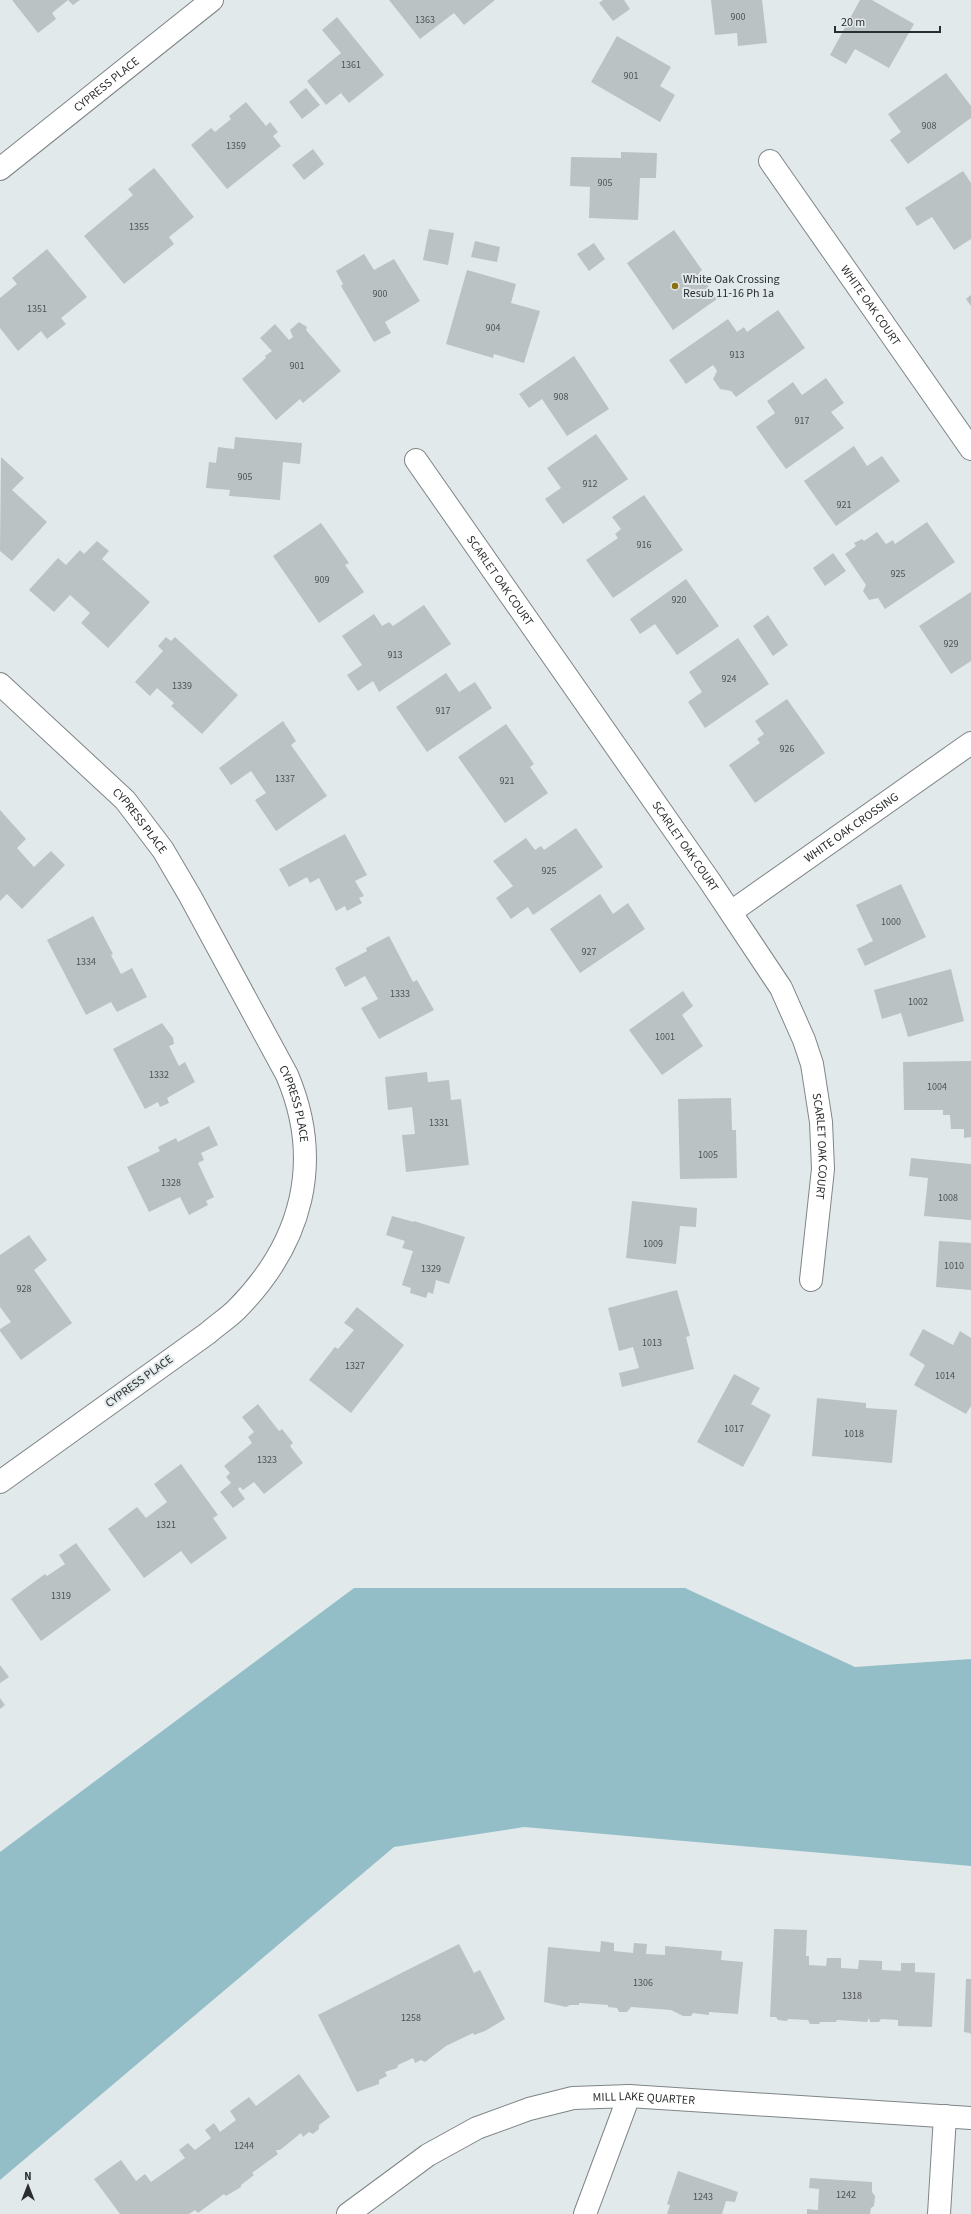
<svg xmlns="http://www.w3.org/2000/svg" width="971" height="2214" font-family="'Source Sans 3',sans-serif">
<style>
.water{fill:#93bec8}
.building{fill:#bac2c3}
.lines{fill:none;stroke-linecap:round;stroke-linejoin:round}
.street-casing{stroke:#7f8587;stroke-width:24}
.street{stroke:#fff;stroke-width:22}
.poi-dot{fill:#8a7012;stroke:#e2e9eb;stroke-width:1.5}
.labels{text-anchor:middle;stroke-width:4;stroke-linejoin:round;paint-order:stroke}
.number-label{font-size:10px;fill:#4f5354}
.street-label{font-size:12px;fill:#2b2e2f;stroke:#e2e9eb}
.poi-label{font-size:12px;fill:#2b2e2f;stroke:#e2e9eb;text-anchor:start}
</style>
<rect width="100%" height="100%" fill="#e2e9eb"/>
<!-- water -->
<path class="water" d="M354 1588H685L855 1667 971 1659V1866L524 1827 394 1847 0 2180V1852Z"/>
<!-- building -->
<path class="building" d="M12 0H80L73 5 68 0 52 13 56 19 38 33Z
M389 0H495L464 25 454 13 420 39Z
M603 0H624L630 9 613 21 599 3Z
M711 0H762L767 43 738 46 737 33 715 35Z
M860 0H872L914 24 889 68 855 49 846 64 830 55Z
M337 17 384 75 349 103 341 93 326 105 307 81 341 53 322 30Z
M617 36 671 67 660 86 675 95 660 122 591 82Z
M946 73 971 106V118L908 164 890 140 901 132 888 114Z
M306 88 320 105 302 119 289 102Z
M246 102 266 126 270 122 278 132 273 136 281 146 227 189 191 145 211 128 215 132 231 119 229 116Z
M313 149 324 164 304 180 292 165Z
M621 152 657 153 656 178H640L638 220 589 218 590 187 570 186 571 157 621 158Z
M154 168 194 217 169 237 174 244 124 284 84 236 133 195 128 189Z
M963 171 971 183V239L954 250 932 217 917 226 905 208Z
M429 229 454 233 448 265 423 260Z
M674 230 702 270 699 273 717 299 673 330 627 263Z
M475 241 500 247 497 262 471 257Z
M594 243 605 259 589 271 577 254Z
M47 249 87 297 61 318 66 324 47 339 41 331 18 351 0 328V298L17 284 12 278Z
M364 254 374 270 394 259 420 301 385 322 391 333 374 342 341 286 343 284 336 271Z
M467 270 516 284 511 303 540 311 524 363 494 354 493 358 446 344Z
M971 295V306L966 299Z
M778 310 805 348 736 397 731 391 720 389 713 379 717 371 713 365 686 384 669 360 728 319 737 332 744 327 747 332Z
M299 322 307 327 306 330 341 371 303 403 300 399 276 420 242 379 266 358 265 356 272 351 260 338 275 324 289 340 293 337 290 330Z
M574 356 609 409 567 436 542 399 529 408 519 394Z
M826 378 844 403 831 412 844 428 786 469 756 427 775 413 767 401 793 382 802 395Z
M596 434 628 479 563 524 545 499 561 488 547 468Z
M235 437 302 443 300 464 283 462 280 500 229 496 230 490 206 488 209 462 216 463 218 447 234 449Z
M854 446 867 466 882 456 900 481 836 526 804 481Z
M1 457 24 478 12 490 47 522 12 561 0 551Z
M644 495 683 550 613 598 586 560 618 538 615 534 621 529 612 517Z
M927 522 955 562 885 609 878 598 869 600 863 591 866 585 845 554 856 546 854 543 862 539 864 541 877 532 886 544 893 540 895 544Z
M321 523 349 563 345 565 364 592 319 623 273 556Z
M97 541 109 551 102 559 150 602 108 648 81 623 90 613 70 595 54 612 29 590 58 558 66 565 80 550 84 554Z
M833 553 846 571 825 586 813 568Z
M686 579 719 626 677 655 655 624 640 634 630 619Z
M971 592V661L951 674 919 626Z
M424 605 451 644 379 692 373 681 358 691 347 675 362 665 342 636 374 614 382 626 389 622 393 626Z
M768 615 788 645 773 656 753 626Z
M166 637 171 641 175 637 238 695 202 734 171 706 174 703 157 688 150 696 135 682 163 651 158 646Z
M738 638 769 684 705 728 688 702 702 692 689 672Z
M446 673 459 692 475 682 492 708 427 752 396 707Z
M787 699 825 753 755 803 729 765 760 743 757 739 764 734 755 721Z
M283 721 296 741 291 745 327 796 276 831 255 800 266 793 251 771 231 785 219 768Z
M506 724 534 764 530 767 548 793 505 823 458 757Z
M0 810 26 839 17 848 34 867 51 851 65 865 22 909 7 894 0 901Z
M576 828 603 867 533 915 528 907 511 919 496 898 513 886 493 861 526 838 535 850 541 846 544 850Z
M345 834 367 875 355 881 364 896 359 898 362 903 347 911 345 906 336 911 319 878 310 883 307 877 289 887 279 869Z
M901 884 926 937 865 966 857 949 873 941 856 905Z
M600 894 613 914 628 903 645 929 580 973 550 929Z
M93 916 113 954 111 955 121 974 132 968 147 997 117 1012 111 1002 86 1015 47 940Z
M389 936 413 982 417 980 434 1010 379 1039 361 1008 378 999 365 976 345 987 335 968 367 951 366 948Z
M951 969 964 1021 908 1037 901 1013 882 1019 874 990Z
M683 991 693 1006 682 1015 703 1046 662 1075 629 1030Z
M162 1023 173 1038 174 1044 169 1046 179 1066 185 1062 195 1082 167 1098 169 1103 160 1107 158 1102 145 1109 113 1049Z
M971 1061V1137L964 1138V1129H951L950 1115H943V1110H904L903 1062Z
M427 1072 428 1082 449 1080 451 1100 461 1099 469 1165 406 1172 402 1135 415 1134 412 1107 388 1110 385 1077Z
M731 1098 732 1130H736L737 1178 680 1179 678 1099Z
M209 1126 218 1145 201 1153 204 1160 198 1163 214 1197 206 1201 208 1205 189 1215 180 1197 149 1212 127 1167 160 1151 158 1147 176 1138 178 1142Z
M911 1158 971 1164V1220L924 1216 928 1178 909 1176Z
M632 1201 697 1208 696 1227 680 1226 676 1264 626 1258Z
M392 1216 414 1222V1221L465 1237 449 1284 436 1280 433 1294 428 1292 426 1298 410 1293 411 1288 402 1285 413 1251 402 1248 405 1241 386 1235Z
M29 1235 47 1260 34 1270 72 1323 21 1360 0 1331V1329L11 1322 0 1307V1255Z
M939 1241 971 1243V1290L936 1287Z
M677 1290 690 1336 686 1337 694 1369 622 1387 619 1373 639 1368 633 1347 619 1351 608 1308Z
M357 1307 404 1345 351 1413 309 1380 335 1347 338 1349 354 1330 344 1323Z
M923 1329 953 1345 960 1331 971 1338V1406L966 1414 914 1385 925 1365 909 1355Z
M734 1374 760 1388 751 1404 771 1415 743 1467 697 1442Z
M817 1398 866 1403V1408L897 1410 892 1463 812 1456Z
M258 1404 279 1431 282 1429 293 1443 290 1446 303 1463 264 1494 254 1482 243 1490 240 1487 238 1489 245 1499 233 1508 220 1492 231 1483 226 1477 230 1473 224 1466 252 1443 248 1437 254 1432 242 1417Z
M181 1464 218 1515 213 1518 227 1538 191 1564 181 1551 144 1578 108 1529 137 1507 146 1518 167 1502 154 1484Z
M76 1543 111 1590 41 1641 11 1599 45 1574 47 1576 65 1564 59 1555Z
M0 1665 9 1677 0 1683Z
M0 1698 5 1705 0 1709Z
M774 1929 807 1930 806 1956H809V1965L826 1966 827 1958H841V1968L858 1969 859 1960 882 1961V1970L901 1971V1963H915V1972L935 1973 932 2027 898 2026V2020L881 2019 879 2022H870L869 2018 867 2022 837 2020 836 2022H820L819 2024H810L808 2020 788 2019 787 2021 778 2020 776 2017H770Z
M601 1941 614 1943V1951L633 1953 634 1943 647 1944 646 1954 665 1955V1946L722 1951 721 1960 743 1962 738 2014 709 2012V2015L693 2013 691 2016H683L671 2010 631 2007 627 2012H619L617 2008 608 2007V2005L579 2003V2005H570L566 2007 544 2002 548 1947 600 1952Z
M459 1944 474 1973 480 1970 505 2019 485 2031 474 2035 473 2033 446 2046 425 2062 421 2060 415 2063 413 2058 398 2065 397 2068 385 2072 387 2076 379 2080V2084L357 2092 318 2015Z
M966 1979H971V2035L970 2033 964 2032Z
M299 2074 330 2117 319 2125V2129L313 2134 309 2132 303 2137 301 2133 280 2150H277L276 2151 278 2154 252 2173 254 2175 241 2185V2187L226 2196 224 2194 198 2213 195 2210 189 2214H120L94 2179 121 2160 136 2181 145 2174 151 2182 185 2158 179 2150 188 2143 195 2150 211 2138 205 2130 214 2123 220 2132 236 2120 230 2111 249 2097 256 2106Z
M678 2171 738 2192 735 2202 726 2201 722 2214H667L670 2205 667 2204Z
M810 2178 872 2182V2192L875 2196 874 2206 871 2208 870 2214H807V2209L818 2210 819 2189 809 2188Z"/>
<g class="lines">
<defs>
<g id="street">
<path id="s1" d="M770 161 971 449"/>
<path id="s2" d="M0 169 212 0"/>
<path id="s3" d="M416 460 709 880 781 988 804 1040 812 1064 821 1122 823 1169 811 1280"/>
<path id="s4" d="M0 684 125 800 141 821 163 850 190 896 287 1075C324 1162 302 1243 237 1309 228 1318 217 1325 208 1333L0 1482"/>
<path id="s5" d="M731 912 971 743"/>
<path id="s6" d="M348 2214 428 2155 477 2128 529 2109 573 2098 629 2096 971 2118"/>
<path d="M585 2214 629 2096"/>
<path d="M939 2214 945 2116"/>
</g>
</defs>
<!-- street casing -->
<use href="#street" class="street-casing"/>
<!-- street -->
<use href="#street" class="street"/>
</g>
<!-- markers -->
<circle class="poi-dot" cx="675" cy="286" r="4"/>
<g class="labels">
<!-- number labels -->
<g class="number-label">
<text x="738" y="20">900</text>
<text x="425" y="23">1363</text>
<text x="351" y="68">1361</text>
<text x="631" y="79">901</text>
<text x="929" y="129">908</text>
<text x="236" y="149">1359</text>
<text x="605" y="186">905</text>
<text x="139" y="230">1355</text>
<text x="380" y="297">900</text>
<text x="37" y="312">1351</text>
<text x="493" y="331">904</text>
<text x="737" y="358">913</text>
<text x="297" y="369">901</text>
<text x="561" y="400">908</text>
<text x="802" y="424">917</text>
<text x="245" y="480">905</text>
<text x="590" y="487">912</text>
<text x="844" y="508">921</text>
<text x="644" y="548">916</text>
<text x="898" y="577">925</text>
<text x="322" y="583">909</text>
<text x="679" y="603">920</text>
<text x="951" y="647">929</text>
<text x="395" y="658">913</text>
<text x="729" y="682">924</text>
<text x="182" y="689">1339</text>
<text x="443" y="714">917</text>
<text x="787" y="752">926</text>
<text x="285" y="782">1337</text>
<text x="507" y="784">921</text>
<text x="549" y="874">925</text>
<text x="891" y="925">1000</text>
<text x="589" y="955">927</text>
<text x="86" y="965">1334</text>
<text x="400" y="997">1333</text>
<text x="918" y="1005">1002</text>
<text x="665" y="1040">1001</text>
<text x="159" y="1078">1332</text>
<text x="937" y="1090">1004</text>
<text x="439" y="1126">1331</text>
<text x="708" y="1158">1005</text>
<text x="171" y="1186">1328</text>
<text x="948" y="1201">1008</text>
<text x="653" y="1247">1009</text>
<text x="954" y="1269">1010</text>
<text x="431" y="1272">1329</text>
<text x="24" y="1292">928</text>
<text x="652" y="1346">1013</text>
<text x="355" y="1369">1327</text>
<text x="945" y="1379">1014</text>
<text x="734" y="1432">1017</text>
<text x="854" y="1437">1018</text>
<text x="267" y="1463">1323</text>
<text x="166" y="1528">1321</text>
<text x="61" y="1599">1319</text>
<text x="643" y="1986">1306</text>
<text x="852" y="1999">1318</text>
<text x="411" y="2021">1258</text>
<text x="244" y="2149">1244</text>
<text x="846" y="2198">1242</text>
<text x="703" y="2200">1243</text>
</g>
<!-- street labels -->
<g class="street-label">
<text dy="4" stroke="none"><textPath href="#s2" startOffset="136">CYPRESS PLACE</textPath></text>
<text dy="4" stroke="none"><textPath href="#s1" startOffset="176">WHITE OAK COURT</textPath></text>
<text dy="4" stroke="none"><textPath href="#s3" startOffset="147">SCARLET OAK COURT</textPath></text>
<text dy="4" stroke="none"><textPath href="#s4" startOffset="196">CYPRESS PLACE</textPath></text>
<text dy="4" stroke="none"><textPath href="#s5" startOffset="147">WHITE OAK CROSSING</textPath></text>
<text dy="4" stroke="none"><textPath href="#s3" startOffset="471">SCARLET OAK COURT</textPath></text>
<text dy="4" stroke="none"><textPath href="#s4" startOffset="520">CYPRESS PLACE</textPath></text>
<text dy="4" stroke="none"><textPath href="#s3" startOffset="807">SCARLET OAK COURT</textPath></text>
<text transform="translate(139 1381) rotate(-36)" y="4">CYPRESS PLACE</text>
<text dy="4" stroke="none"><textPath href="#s6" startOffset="327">MILL LAKE QUARTER</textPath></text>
</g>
<!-- poi labels -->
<g class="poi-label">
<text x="683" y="283">White Oak Crossing<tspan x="683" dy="14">Resub 11-16 Ph 1a</tspan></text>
</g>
</g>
<!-- north arrow -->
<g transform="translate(28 2186)" stroke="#e2e9eb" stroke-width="3" paint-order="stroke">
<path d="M0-3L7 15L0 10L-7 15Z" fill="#2b2e2f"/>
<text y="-6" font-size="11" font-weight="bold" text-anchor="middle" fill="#2b2e2f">N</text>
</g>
<!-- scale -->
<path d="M835 26v6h105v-6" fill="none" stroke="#2b2e2f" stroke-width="2"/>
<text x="841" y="26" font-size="12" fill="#2b2e2f" stroke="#e2e9eb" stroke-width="3" paint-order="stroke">20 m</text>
</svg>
